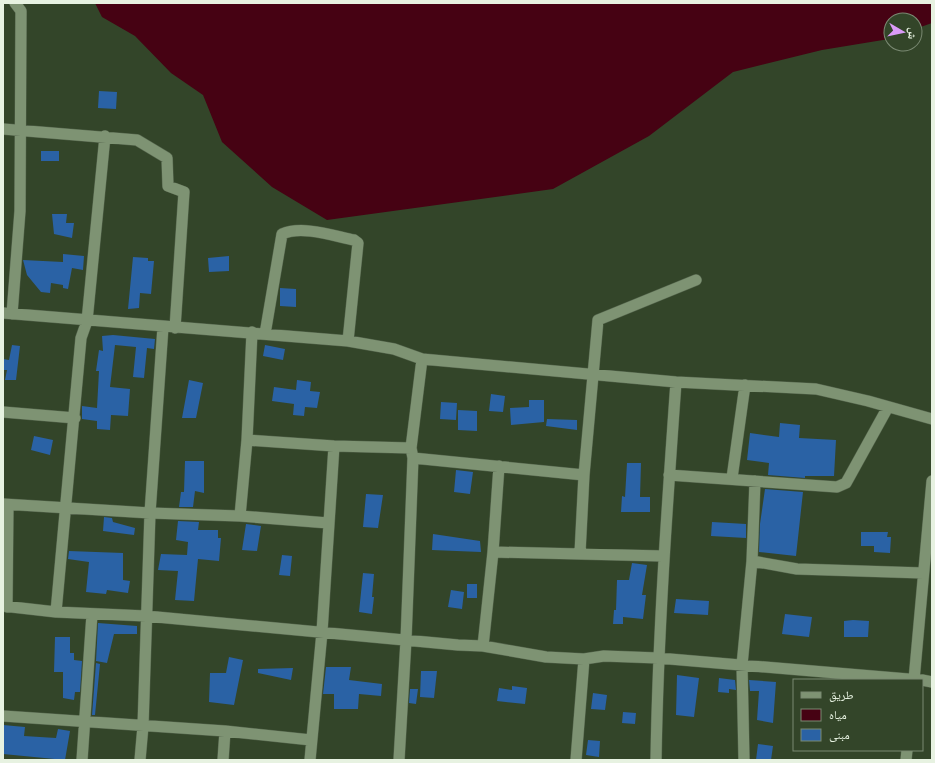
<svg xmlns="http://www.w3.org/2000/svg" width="935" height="763" font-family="'Sofia Sans Condensed','Noto Naskh Arabic',sans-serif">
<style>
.water{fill:#460213}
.building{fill:#2a62a5}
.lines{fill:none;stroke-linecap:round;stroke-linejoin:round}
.minor-casing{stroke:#53634b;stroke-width:12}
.minor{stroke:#7e9373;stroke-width:11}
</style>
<rect width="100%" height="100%" fill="#334529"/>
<!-- water -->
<path class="water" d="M95 3H932V23L915 29V20H891V38L889 39 822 50 733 72 649 136 553 189 327 220 272 187 222 142 203 95 171 73 135 36 102 17Z"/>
<!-- building -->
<path class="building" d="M99 91 117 92 116 109 98 108Z
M41 151H59V161H41Z
M52 214H67L66 223H74L72 238 54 234Z
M63 254 84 256 83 270 72 268 68 289 63 288V285L51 283 50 293 41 292 27 275 23 260 63 262Z
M229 256V271L209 272 208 258Z
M133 257 148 258V261H154L151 294 140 293 139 308 128 309Z
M280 288 296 289V307L280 306Z
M113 335 155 339 154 349 147 348 144 378 133 377 136 347 115 345 110 387 130 389 128 416 111 415 110 430 97 429V421L82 419V406L97 408 99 371H96L99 350 103 351 102 336Z
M12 345 20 346 16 380H5L7 370H3V359L9 360Z
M265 345 285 349 283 360 263 356Z
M189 380 203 383 196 418H182Z
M297 380 311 382 310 391 320 392 317 408 305 407 304 416 293 415 294 404 272 401 274 387 296 390Z
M491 394 505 396 503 412 489 411Z
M529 400H544V422L511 425 510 408 529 407Z
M441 402 457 403 456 420 440 419Z
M458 410 477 411V431L458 430Z
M547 419 577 420V430L546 426Z
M780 423 800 425 799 438 836 440 834 476H805V478L768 475 769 463 747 460 750 433 779 437Z
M34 436 53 440 50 455 31 450Z
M185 461H204V493L195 491 193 507H179L181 492H184Z
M627 463H641L640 497H650V512H621L622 496 625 497Z
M456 470 473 472 470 494 454 492Z
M765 489 803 492 796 556 759 552 760 524Z
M366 494 383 495 378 528 363 527Z
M104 517 112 518 113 522 135 528 134 535 103 531Z
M178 521 199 522 198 530H218V538H221L219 561 198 559 194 601 175 600 178 571 158 570 161 554 187 555 188 542 176 540Z
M712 522 746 524V538L711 536Z
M246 524 261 526 257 551 242 550Z
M861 532H888L887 537H891L890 553 874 552V546H861Z
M433 534 480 541 481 552 432 550Z
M69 551 123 553V580L130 581 128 593 107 590 106 594 86 592 89 562 68 559Z
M282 555 292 556 290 576 279 575Z
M632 563 647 565 642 595H646L643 619 623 617V624H613L614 610H616L617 580H629Z
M363 573 374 574 372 597H374L372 614 359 612Z
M467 584H477V598H467Z
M451 590 464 592 462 609 448 607Z
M676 599 709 601 708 615 674 613Z
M785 614 812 617 809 637 782 634Z
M853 620 869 621 868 637H844V621Z
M98 623 137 626V634H114L107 663 96 661Z
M55 637H70V653H74V660L82 661 80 692H75L74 700 63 698V672H54Z
M229 657 243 660 234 705 209 702 210 673H226Z
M96 663 100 664 95 715H92Z
M326 667H351L349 680 382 684 381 696 359 694 358 709H334V694H323Z
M293 668 291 680 258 673V669Z
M421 671H437L434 698 420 697Z
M677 675 699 678 694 717 676 715Z
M719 678 735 680 736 690 729 689V693L718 692Z
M749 680 776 682 773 723 757 720 759 691H750Z
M512 686 527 688 525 704 497 701 499 688 512 690Z
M410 689H418L416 704 409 703Z
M593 693 607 695 605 710 591 709Z
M623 712 636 713 635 724 622 723Z
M3 725 25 727 24 736 56 738 58 729 70 731 65 760 3 754Z
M588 740 600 741 599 757 586 755Z
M758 744 773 746 771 760H756Z"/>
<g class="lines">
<defs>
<path id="minor" d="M3 129 137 140 167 158 168 186 184 192 175 328
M3 313 348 341 394 349 422 359 676 382 816 389 868 401 932 419
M12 314 20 211 21 11 15 3
M265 334 282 234C302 225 334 236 354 240L358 243 348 341
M3 412 75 418
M247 440 334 446 411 448
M413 458 584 475
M669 475 837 487 846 483 888 407
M732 478 745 385
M3 504 150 513 240 516 328 523
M240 516 247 440 252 332
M493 552 499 466
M580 553 584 475 598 320 696 280
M752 561 797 569 923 573
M3 606 56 612 146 616 458 645 483 646 546 657 584 659 604 656 658 658 920 680
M7 607 8 505
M56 612 81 338 87 321 105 136
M483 646 493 552 663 556
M914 680 932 481
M922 680 932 682
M3 716 225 731 311 740
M82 760 92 614
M140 760 143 726 150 513 163 327
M223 760 225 731
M310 760 322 632 334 446
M399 760 406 640 413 458 411 448 422 359
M576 760 584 659
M656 760C658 634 667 508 676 382
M744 760 742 665 752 561 755 481
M906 760 907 750"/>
</defs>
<!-- minor casing -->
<use href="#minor" class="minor-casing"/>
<!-- minor -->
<use href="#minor" class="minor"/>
</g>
<!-- border -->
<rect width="935" height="763" fill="none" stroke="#e7f2e1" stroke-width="8"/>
<!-- legend -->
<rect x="793" y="679" width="130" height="72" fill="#334529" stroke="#7b8a73"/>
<rect x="801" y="692" width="20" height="6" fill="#7e9373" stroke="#7b8a73"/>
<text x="829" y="699" font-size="12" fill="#e7f2e1">طريق</text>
<rect x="801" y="709" width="20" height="12" fill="#460213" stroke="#7b8a73"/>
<text x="829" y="719" font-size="12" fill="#e7f2e1">مياه</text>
<rect x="801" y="729" width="20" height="12" fill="#2a62a5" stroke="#7b8a73"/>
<text x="829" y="739" font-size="12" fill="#e7f2e1">مبنى</text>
<!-- north arrow -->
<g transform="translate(903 32) rotate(99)"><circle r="19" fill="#334529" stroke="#7b8a73"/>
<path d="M0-3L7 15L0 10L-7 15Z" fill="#da9af7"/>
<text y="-6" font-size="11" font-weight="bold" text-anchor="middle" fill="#e7f2e1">ش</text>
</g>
</svg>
